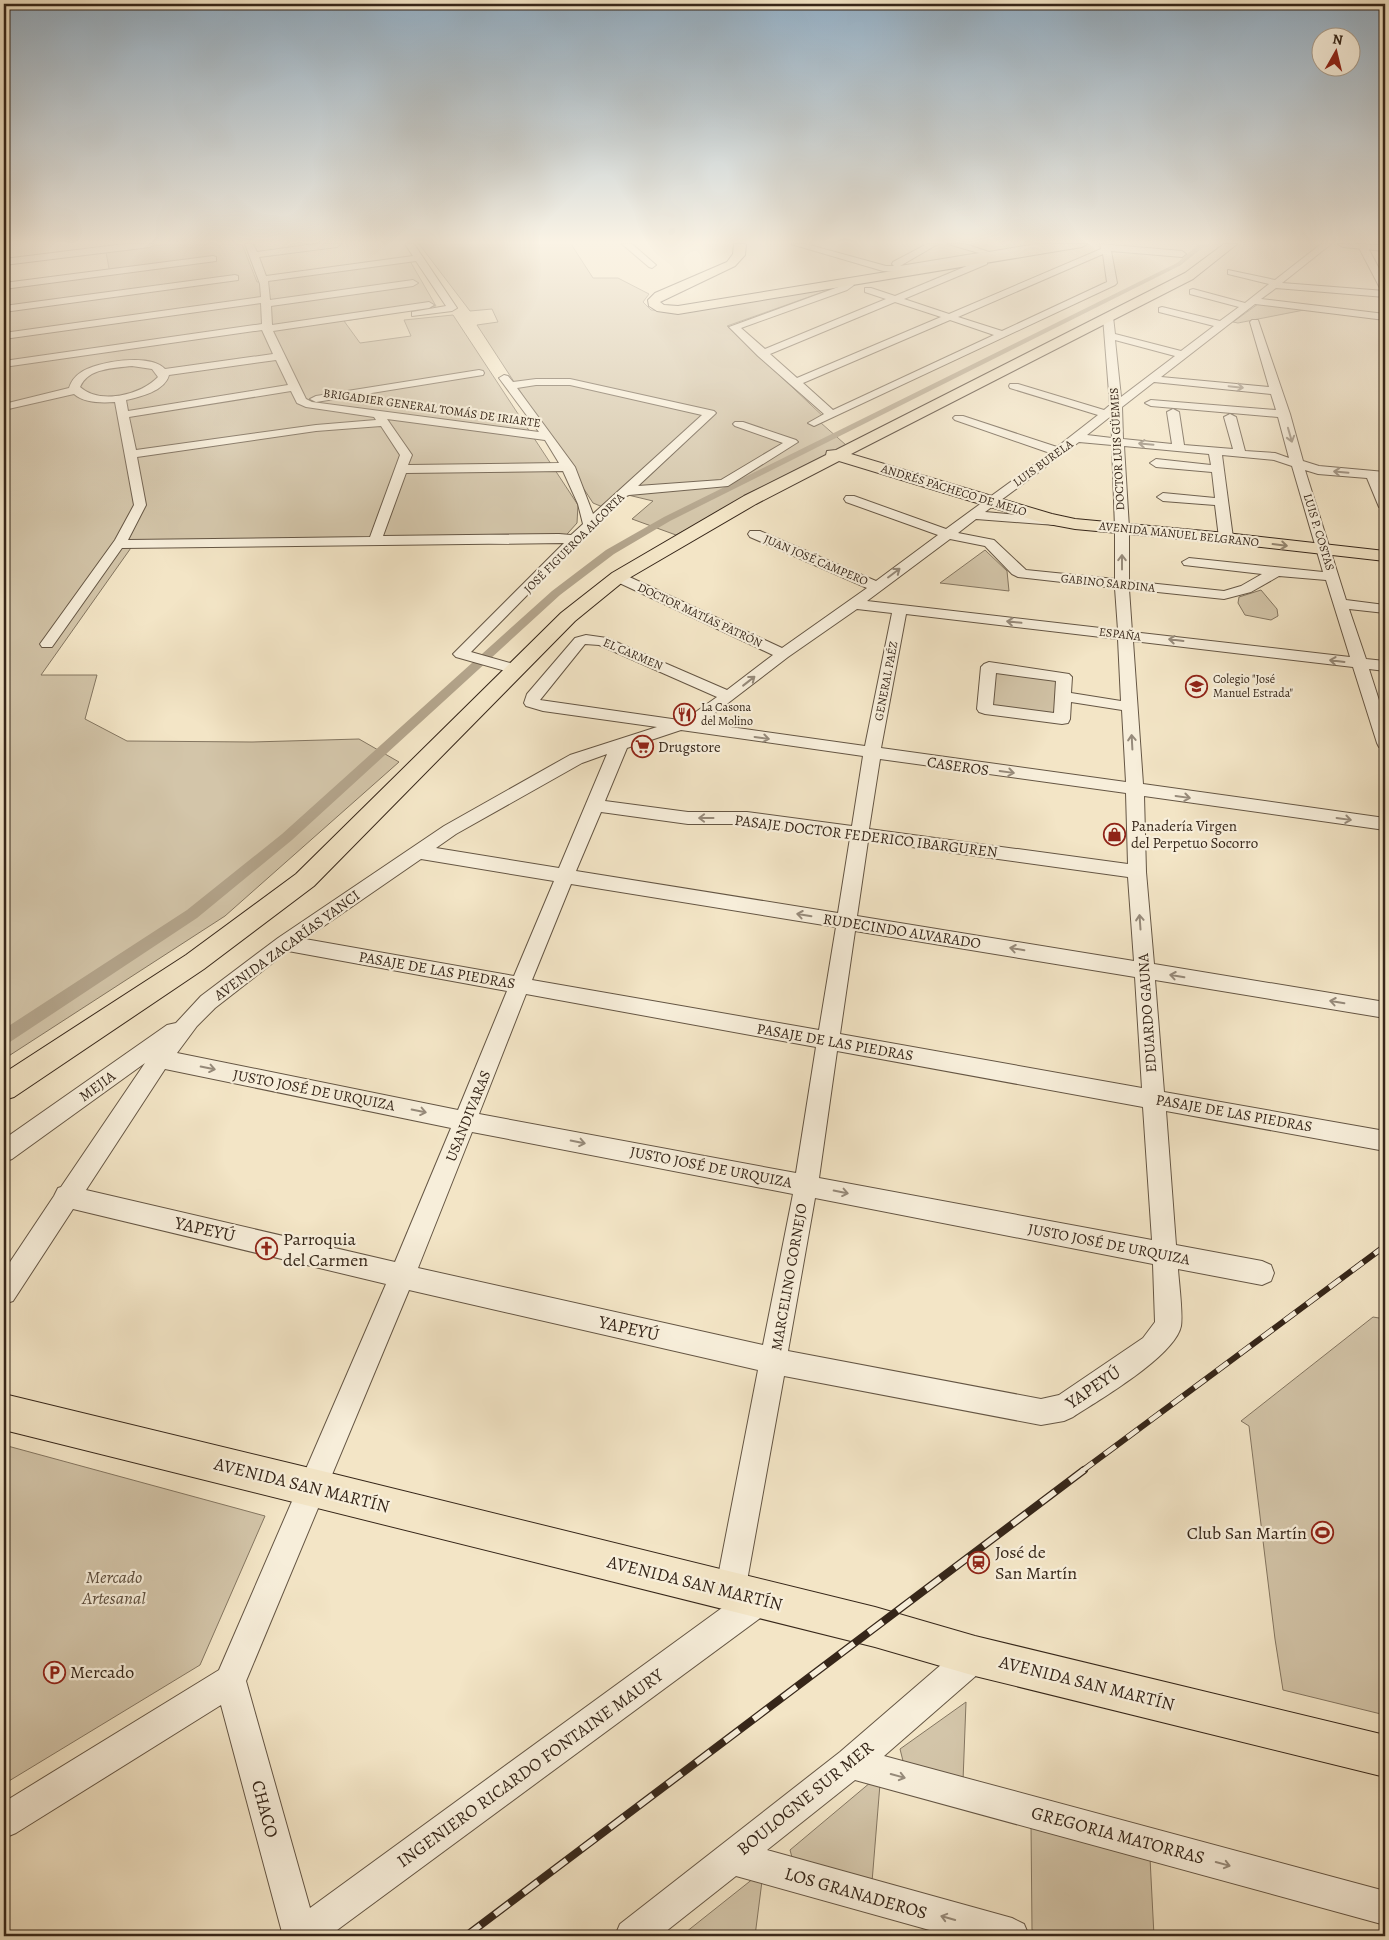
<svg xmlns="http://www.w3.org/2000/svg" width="1389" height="1940" font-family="Alegreya,serif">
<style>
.green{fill:#d3c5a9;stroke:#847661}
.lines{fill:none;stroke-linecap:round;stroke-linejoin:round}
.canal{fill:#b3a48b;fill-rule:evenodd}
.minor-casing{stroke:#655644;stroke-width:2}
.major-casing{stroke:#362619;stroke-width:2}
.minor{fill:#f7eeda;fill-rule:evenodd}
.major{fill:#f3e5c6;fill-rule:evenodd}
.rail-far1-casing{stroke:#362619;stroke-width:6}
.rail-casing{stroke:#362619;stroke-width:8}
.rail-far1{stroke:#f7eeda;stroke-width:4.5;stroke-dasharray:14;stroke-linecap:butt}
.rail{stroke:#f7eeda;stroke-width:5.5;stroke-dasharray:18;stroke-linecap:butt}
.oneway{stroke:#968a7a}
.oneway2{stroke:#948670}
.labels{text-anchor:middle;stroke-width:4.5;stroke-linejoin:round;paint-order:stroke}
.far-street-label{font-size:12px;fill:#362619;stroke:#f7eeda}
.far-poi-label{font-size:12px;fill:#362619;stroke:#f7eeda;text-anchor:start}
.poi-label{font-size:15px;fill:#362619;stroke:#f7eeda;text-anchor:start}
.street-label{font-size:15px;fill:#362619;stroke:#f7eeda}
.near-street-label{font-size:18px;fill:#362619;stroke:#f7eeda}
.near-poi-label{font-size:18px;fill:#362619;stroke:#f7eeda;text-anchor:start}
.near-park-label{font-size:18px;font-style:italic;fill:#5d4e3d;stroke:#f7eeda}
</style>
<rect width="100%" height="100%" fill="#f3e5c6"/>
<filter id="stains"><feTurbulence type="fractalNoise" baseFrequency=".004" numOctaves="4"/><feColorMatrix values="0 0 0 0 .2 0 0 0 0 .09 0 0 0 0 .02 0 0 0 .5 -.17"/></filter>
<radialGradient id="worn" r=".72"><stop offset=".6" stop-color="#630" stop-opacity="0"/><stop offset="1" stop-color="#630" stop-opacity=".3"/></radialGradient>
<!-- green -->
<path class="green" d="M168 244H242L257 282 410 261 436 306 344 321 360 343 411 336 404 320 453 315 578 505 577 523 560 542 133 545 41 675H97L85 719 127 741 252 742 359 739 399 762 225 916 4 1059V288L110 274 106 252Z
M419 244H571L593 278H618L649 294 643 302 651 310 677 312 837 287 727 326 826 419 821 423 846 445 676 535 632 519 653 501 628 495 610 510 593 503 477 325 498 322 492 309 470 311Z
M1258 304 1309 309 1238 323 1233 322Z
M985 550 1007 571 1009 591 940 583Z
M1261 590 1277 609 1278 616 1271 620 1245 615 1238 603 1239 597Z
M995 671 1056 679V714L993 706Z
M1373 1317 1385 1319V1715L1283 1690 1275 1639 1249 1426 1241 1421Z
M4 1445 265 1516 200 1665 4 1784Z
M966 1702 963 1781 904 1765 900 1749Z
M871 1782 880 1784 872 1882 793 1861 790 1850Z
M1031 1825 1150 1858 1154 1936H1055L1032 1930Z
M754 1878 762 1881 755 1936H681Z"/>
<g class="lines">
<!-- canal -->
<path class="canal" d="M1199 244H1207L1181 265 670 521 614 554 560 595 292 840 197 918 10 1042 4 1043V1029L187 910 282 834 552 591 606 550 664 517 1177 263Z"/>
<defs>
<path id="minor" d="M125 244H154L150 247 4 265V259Z
M245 244H253L257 252 314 244H341L337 247 259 257 266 276 413 256 405 244H414L457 308 452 311 412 316V312L446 306 416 261 268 281 270 300 413 280 418 283 413 286 271 306 272 325 429 302 434 305 429 308 273 331 306 399 312 402 539 432 499 378 504 375 508 376 513 382 536 379H570L714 411 716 413 714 415 638 486 721 480 783 443 735 426 733 424 735 422H743L796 440 798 442 728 486 629 495 624 497 471 652 521 666 524 669 521 672 516 674 456 657 453 654 564 543 122 548 52 647H42L40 644 115 540 134 505 115 402C102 403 84 403 74 394L4 410V404L69 388C71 382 74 377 80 373 97 361 150 353 165 369L273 354 262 330 4 367V361L262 324 261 303 4 339V333L261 297 260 284ZM276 360 288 385 128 411 126 400C140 397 165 391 169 375ZM132 366 152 369 158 377C141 395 100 405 80 387 88 368 114 368 132 366ZM536 385H570L702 415 593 514 575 467 517 388ZM291 391 297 403 306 407 374 417 376 420 316 425 136 450 129 417ZM387 419 545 440 559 463 408 465 412 455ZM381 426 400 455 370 537 128 540 146 505 137 457 316 431ZM563 471 578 504 583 524 571 535 559 534 383 536 406 473Z
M622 244H632L656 265 652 268 649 267Z
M791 244H806L886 266H894L892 264 893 262 927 244H938L900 266 979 253 948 244H965L989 252 1036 244H1060L895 272 883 271Z
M1100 244 1182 251 1186 254 1182 257 1111 251 1117 283 1115 285 814 426 808 423 824 414 758 356 729 327 841 286 845 281H851L854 285 847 290 741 328 765 349 886 299 865 292V288H871L895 296 981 260H987V264L904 299 949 314 1101 249ZM1103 254 1107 282 1002 331 958 317ZM895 302 941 317 797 378 770 354ZM950 320 994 335 833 410 803 383Z
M1321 244H1331L1282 283 1385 291V297L1276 288 1261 299 1385 314V320L1255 304 1161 377 1269 387 1250 322 1252 320H1258L1290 414 1303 461 1319 466 1385 472V480L1380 479 1385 492V511L1379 507 1367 478 1318 474 1305 470 1346 600 1385 605V613L1349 609 1366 659 1385 661V671L1369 669 1385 719V748L1379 747 1377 743 1353 667 1133 641 1143 784 1385 818V830L1144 796 1146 872 1154 964 1385 1002V1018L1155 980 1164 1092 1385 1131V1151L1166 1111 1176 1245 1262 1261 1271 1265 1274 1273 1271 1281 1262 1285 1178 1269C1179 1284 1183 1313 1181 1326 1175 1356 1099 1400 1073 1417L1064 1421 1041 1425 784 1376 745 1592 760 1584 771 1588 775 1599 771 1610 329 1936H283L221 1705 16 1833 4 1838V1802L219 1670 386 1284 73 1209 13 1301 4 1304V1271L54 1196 58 1188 61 1187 145 1063 12 1159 4 1162V1139L167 1025 176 1023 201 996 278 938 444 826 570 755 657 727 543 711 526 706 524 703 527 694 575 638 586 635 607 638 727 690 773 655 613 580 611 577 613 574H623L782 648 867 588 750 537 748 534 750 531H760L876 581 938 535 846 502 844 499 846 496H854L946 529 1050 453 955 420 953 418 955 416H963L1057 447 1098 415 1010 388 1009 386 1010 384H1018L1104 410 1110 405 1103 317 1105 315H1111L1113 317 1115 334 1181 351 1214 326 1159 312V308L1162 307 1220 321 1239 307 1190 294V290L1193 289 1245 303 1269 284 1228 274V270L1275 280ZM1115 340 1175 356 1121 397ZM1154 382 1271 394 1276 410 1151 400 1145 403 1151 406 1278 417 1289 458 1275 453 1245 451 1236 417 1230 414 1224 417 1233 449 1184 445 1179 412 1173 409 1167 412 1172 444 1123 439 1122 407ZM1111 416 1112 438 1087 435ZM1079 442 1112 445 1115 528V579L1026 570 994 540 958 533 976 519 1068 526 1069 523 1068 520 1063 519 985 512ZM1124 446 1209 454 1211 465 1156 459 1150 463 1156 467 1212 472 1215 498 1163 493 1157 497 1163 501 1215 505 1219 538 1226 542 1233 538 1222 455 1274 460 1292 466 1323 572 1189 558 1182 562 1184 565 1262 574 1241 586 1224 591 1129 581V528ZM950 539 985 546 1012 574 1018 577 1115 588 1118 630 867 601ZM1279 576 1326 580 1350 657 1132 632 1129 589 1224 599 1251 592ZM857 609 892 613 865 746 702 723 788 657ZM906 614 1118 639 1121 701 1071 693 1072 677 1069 674 989 662 984 664 981 667 977 709 979 712 985 714 1062 724 1068 723 1070 719 1071 702 1122 710 1126 782 881 748ZM585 644 599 645 717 697 690 716 679 720 540 700ZM996 673 1056 681 1054 713 993 705ZM681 730 863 756 852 826 747 812H688L605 801 627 748ZM607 754 559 868 436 848 456 834 582 763ZM880 759 1126 793 1128 864 869 829ZM601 812 688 824H747L850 838 838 913 576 871ZM868 841 1128 877 1134 961 857 916ZM421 859 554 881 514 976 305 939ZM571 884 836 927 819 1030 532 980ZM855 931 1135 977 1142 1088 840 1034ZM288 951 507 991 458 1110 177 1053 197 1026 215 1008ZM526 994 816 1047 796 1173 479 1114ZM837 1051 1143 1107 1152 1240 819 1178ZM165 1069 451 1128 395 1262 86 1190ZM472 1132 793 1194 763 1345 418 1268ZM815 1198 1153 1264 1155 1322 1143 1338 1059 1395 1041 1399 788 1351ZM409 1290 758 1370 715 1592 719 1603 726 1605 310 1908 246 1681Z
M1357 244H1366L1385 280V291L1380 288Z
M213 256 216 257V261L4 289V283Z
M235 275 238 276V280L4 312V306Z
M479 370 483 371 484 373 483 375 316 402 310 399 316 396Z
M975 1641 986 1645 990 1656 986 1667 884 1756 1385 1891V1925L855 1780 767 1850 1012 1918 1024 1924 1029 1936H951L736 1876 660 1936H615L620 1924 840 1752 964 1645Z"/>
<path id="major" d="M734 244H746L745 255 735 266 660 302 664 305 678 306 1058 244H1087L1082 247 678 314 657 311 649 306 648 300 655 293 727 262 733 254Z
M1224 244H1237L1193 279 851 454 1052 514 1075 519 1226 533 1385 551V561L1226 543 1075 529 1043 523 839 461 756 504 624 581 575 621 314 886 204 969 14 1097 4 1100V1073L186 955 296 874 561 613 612 573 744 496 826 455 827 451 836 450 1185 273Z
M1338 244 1385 245V251L1343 247Z
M4 1394 314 1469 875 1607 975 1636 1385 1735V1777L975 1676 875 1647 4 1430Z"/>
</defs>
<!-- minor casing -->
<use href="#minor" class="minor-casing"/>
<!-- major casing -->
<use href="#major" class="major-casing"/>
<!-- minor -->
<use href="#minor" class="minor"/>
<!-- major -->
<use href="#major" class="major"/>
<defs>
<path id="rail-far1" d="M1082 1471 1385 1246"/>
<path id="rail" d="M466 1936 1084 1470"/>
</defs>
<!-- rail-far1 casing -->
<use href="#rail-far1" class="rail-far1-casing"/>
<!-- rail casing -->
<use href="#rail" class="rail-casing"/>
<!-- rail-far1 -->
<use href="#rail-far1" class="rail-far1"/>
<!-- rail -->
<use href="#rail" class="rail"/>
</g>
<!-- one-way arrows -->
<defs><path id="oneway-shaft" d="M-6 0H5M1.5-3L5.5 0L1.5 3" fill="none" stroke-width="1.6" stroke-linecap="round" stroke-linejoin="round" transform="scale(1.25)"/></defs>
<g class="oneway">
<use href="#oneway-shaft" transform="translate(1236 387) rotate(6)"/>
<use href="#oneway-shaft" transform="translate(1290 435) rotate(74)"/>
<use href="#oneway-shaft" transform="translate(1146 444) rotate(-175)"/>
<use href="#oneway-shaft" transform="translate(1341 472) rotate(-175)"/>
<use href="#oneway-shaft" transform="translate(1122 562) rotate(-90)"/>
<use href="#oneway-shaft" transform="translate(894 573) rotate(-37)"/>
<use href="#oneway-shaft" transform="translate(1014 622) rotate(-174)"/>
<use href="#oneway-shaft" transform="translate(1176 640) rotate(-173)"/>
<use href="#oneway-shaft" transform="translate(1337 661) rotate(-173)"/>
<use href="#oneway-shaft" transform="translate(749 681) rotate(-38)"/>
<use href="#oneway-shaft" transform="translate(762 738) rotate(8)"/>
<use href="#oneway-shaft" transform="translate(1132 742) rotate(-93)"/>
<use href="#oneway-shaft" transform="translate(1007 772) rotate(8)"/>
<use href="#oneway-shaft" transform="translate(1183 797) rotate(8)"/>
<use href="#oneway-shaft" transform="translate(706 818) rotate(-180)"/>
<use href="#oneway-shaft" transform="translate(1344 819) rotate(8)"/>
<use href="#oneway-shaft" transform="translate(804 915) rotate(-171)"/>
<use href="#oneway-shaft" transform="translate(1140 922) rotate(-94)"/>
<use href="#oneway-shaft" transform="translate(1017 949) rotate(-171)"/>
<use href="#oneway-shaft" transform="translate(1177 976) rotate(-171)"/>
<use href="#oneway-shaft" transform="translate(1337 1002) rotate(-171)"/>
<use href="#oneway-shaft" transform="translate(208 1068) rotate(11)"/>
<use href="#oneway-shaft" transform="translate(419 1111) rotate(11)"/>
<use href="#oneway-shaft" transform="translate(578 1142) rotate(11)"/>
<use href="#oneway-shaft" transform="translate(841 1192) rotate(11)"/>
<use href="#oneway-shaft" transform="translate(898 1776) rotate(15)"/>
<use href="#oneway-shaft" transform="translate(1223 1864) rotate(15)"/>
<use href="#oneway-shaft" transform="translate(948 1918) rotate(-164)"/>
</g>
<use class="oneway2" href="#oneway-shaft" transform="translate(1280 545) rotate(7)"/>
<!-- sky -->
<linearGradient id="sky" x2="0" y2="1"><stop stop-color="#93aec3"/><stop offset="0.47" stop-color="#faf3e5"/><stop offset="1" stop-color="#faf3e5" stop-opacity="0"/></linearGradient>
<rect width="1389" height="516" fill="url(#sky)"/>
<!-- icons -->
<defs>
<symbol id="school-ring" viewBox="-11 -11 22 22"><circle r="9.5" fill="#f7eeda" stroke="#8f2418" stroke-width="1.5"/><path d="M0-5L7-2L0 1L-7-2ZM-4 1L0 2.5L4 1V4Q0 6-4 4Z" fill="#8f2418"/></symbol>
<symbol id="restaurant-ring" viewBox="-11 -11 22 22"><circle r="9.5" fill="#f7eeda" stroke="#8f2418" stroke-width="1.5"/><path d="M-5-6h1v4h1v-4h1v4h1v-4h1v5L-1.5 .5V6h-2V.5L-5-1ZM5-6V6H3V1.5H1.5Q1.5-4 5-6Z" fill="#8f2418"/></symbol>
<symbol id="supermarket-ring" viewBox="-11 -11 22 22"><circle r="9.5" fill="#f7eeda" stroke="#8f2418" stroke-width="1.5"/><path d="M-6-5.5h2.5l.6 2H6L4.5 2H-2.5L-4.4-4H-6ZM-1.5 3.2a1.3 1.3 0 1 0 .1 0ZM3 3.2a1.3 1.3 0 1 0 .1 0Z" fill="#8f2418"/></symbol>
<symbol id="shop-ring" viewBox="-11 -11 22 22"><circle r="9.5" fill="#f7eeda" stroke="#8f2418" stroke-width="1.5"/><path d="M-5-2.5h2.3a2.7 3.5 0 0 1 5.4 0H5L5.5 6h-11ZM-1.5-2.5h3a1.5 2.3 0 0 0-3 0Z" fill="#8f2418"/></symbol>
<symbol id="church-ring" viewBox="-11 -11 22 22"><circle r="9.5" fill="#f7eeda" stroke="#8f2418" stroke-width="1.5"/><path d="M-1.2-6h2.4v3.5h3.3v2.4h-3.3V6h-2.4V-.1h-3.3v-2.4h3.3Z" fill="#8f2418"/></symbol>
<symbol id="stadium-ring" viewBox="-11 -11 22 22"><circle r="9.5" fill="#f7eeda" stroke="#8f2418" stroke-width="1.5"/><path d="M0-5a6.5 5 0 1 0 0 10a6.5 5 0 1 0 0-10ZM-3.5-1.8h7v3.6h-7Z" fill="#8f2418"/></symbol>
<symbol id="station-ring" viewBox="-11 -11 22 22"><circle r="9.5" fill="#f7eeda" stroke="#8f2418" stroke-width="1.5"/><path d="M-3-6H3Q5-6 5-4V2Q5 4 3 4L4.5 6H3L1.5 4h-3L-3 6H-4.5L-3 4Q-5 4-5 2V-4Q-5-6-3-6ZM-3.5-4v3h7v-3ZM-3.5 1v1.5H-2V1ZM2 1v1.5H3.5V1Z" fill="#8f2418"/></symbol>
<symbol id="parking-ring" viewBox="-11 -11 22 22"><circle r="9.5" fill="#f7eeda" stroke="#8f2418" stroke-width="1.5"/><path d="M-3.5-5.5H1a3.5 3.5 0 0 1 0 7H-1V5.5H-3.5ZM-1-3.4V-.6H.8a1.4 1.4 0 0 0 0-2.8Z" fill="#8f2418"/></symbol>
</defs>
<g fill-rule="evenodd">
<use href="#school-ring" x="1184" y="674" width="25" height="25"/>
<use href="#restaurant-ring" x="672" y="702" width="25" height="25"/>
<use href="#supermarket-ring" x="630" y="734" width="25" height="25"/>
<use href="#shop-ring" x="1102" y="822" width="25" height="25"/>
<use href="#church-ring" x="254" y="1236" width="25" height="25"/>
<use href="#stadium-ring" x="1310" y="1520" width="25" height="25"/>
<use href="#station-ring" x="966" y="1550" width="25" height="25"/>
<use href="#parking-ring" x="42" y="1660" width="25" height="25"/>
</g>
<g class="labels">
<!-- far-street labels -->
<g class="far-street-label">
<text transform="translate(432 408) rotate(8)" y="4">BRIGADIER GENERAL TOMÁS DE IRIARTE</text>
<text transform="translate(1117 449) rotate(-93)" y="4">DOCTOR LUIS GÜEMES</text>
<text transform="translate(1043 463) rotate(-36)" y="4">LUIS BURELA</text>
<text transform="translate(954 490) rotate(17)" y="4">ANDRÉS PACHECO DE MELO</text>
<text transform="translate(1319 532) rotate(73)" y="4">LUIS P. COSTAS</text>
<text transform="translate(1179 534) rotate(6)" y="4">AVENIDA MANUEL BELGRANO</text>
<text transform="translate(574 543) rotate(-45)" y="4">JOSÉ FIGUEROA ALCORTA</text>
<text transform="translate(816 560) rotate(23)" y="4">JUAN JOSÉ CAMPERO</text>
<text transform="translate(1108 583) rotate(6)" y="4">GABINO SARDINA</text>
<text transform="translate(700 615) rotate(25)" y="4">DOCTOR MATÍAS PATRÓN</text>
<text transform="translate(1120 634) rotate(7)" y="4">ESPAÑA</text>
<text transform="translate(633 654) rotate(23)" y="4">EL CARMEN</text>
<text transform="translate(886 681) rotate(-79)" y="4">GENERAL PAÉZ</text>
</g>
<!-- far-poi labels -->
<g class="far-poi-label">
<text x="1213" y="683">Colegio "José<tspan x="1213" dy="14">Manuel Estrada"</tspan></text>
<text x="701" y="711">La Casona<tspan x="701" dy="14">del Molino</tspan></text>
</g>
<!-- poi labels -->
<g class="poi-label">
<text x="658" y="752">Drugstore</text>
<text x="1131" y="831">Panadería Virgen<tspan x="1131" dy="17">del Perpetuo Socorro</tspan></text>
</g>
<!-- street labels -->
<g class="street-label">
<text transform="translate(958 766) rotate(8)" y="5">CASEROS</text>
<text transform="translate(866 836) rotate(7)" y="5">PASAJE DOCTOR FEDERICO IBARGUREN</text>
<text transform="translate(902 931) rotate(9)" y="5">RUDECINDO ALVARADO</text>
<text transform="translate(287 945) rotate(-36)" y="5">AVENIDA ZACARÍAS YANCI</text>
<text transform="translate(437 970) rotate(10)" y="5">PASAJE DE LAS PIEDRAS</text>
<text transform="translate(1147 1013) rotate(-94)" y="5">EDUARDO GAUNA</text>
<text transform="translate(835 1042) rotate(10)" y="5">PASAJE DE LAS PIEDRAS</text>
<text transform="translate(97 1086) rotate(-36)" y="5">MEJIA</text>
<text transform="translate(314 1090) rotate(11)" y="5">JUSTO JOSÉ DE URQUIZA</text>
<text transform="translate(1234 1113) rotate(10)" y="5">PASAJE DE LAS PIEDRAS</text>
<text transform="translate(468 1116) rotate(-68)" y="5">USANDIVARAS</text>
<text transform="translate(711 1167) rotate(11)" y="5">JUSTO JOSÉ DE URQUIZA</text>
<text transform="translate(1109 1244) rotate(11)" y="5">JUSTO JOSÉ DE URQUIZA</text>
<text transform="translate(789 1277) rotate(-80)" y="5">MARCELINO CORNEJO</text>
</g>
<!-- near-street labels -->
<g class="near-street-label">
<text transform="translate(205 1229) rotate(13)" y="6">YAPEYÚ</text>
<text transform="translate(629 1328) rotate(13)" y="6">YAPEYÚ</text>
<text transform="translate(1093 1387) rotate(-34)" y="6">YAPEYÚ</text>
<text transform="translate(302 1485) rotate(14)" y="6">AVENIDA SAN MARTÍN</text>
<text transform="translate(695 1583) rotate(14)" y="6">AVENIDA SAN MARTÍN</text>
<text transform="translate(1087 1683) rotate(14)" y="6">AVENIDA SAN MARTÍN</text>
<text transform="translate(530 1768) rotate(-36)" y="6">INGENIERO RICARDO FONTAINE MAURY</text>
<text transform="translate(805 1798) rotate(-39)" y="6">BOULOGNE SUR MER</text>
<text transform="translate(265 1809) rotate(75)" y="6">CHACO</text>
<text transform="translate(1118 1835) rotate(15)" y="6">GREGORIA MATORRAS</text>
<text transform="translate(856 1893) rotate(16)" y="6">LOS GRANADEROS</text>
</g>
<!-- near-poi labels -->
<g class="near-poi-label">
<text x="283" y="1245">Parroquia<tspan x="283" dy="21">del Carmen</tspan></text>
<text x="1307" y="1539" text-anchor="end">Club San Martín</text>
<text x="995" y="1558">José de<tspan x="995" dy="21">San Martín</tspan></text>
<text x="70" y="1678">Mercado</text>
</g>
<!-- near-park labels -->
<g class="near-park-label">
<text x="114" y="1583">Mercado<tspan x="114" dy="21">Artesanal</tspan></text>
</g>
</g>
<!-- margin -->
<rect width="1389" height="1940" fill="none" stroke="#f3e5c6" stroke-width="20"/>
<rect x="5" y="5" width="1379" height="1930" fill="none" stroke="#362619" stroke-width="2.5"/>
<rect x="10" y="10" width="1369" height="1920" fill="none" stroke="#362619"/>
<!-- north arrow -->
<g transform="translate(1336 52) rotate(8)"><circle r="24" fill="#f7eeda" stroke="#aa9e8d"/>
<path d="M0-4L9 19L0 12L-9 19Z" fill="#8f2418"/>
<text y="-8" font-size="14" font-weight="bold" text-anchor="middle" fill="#362619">N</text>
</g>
<rect width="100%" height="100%" filter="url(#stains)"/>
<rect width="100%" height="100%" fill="url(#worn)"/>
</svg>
